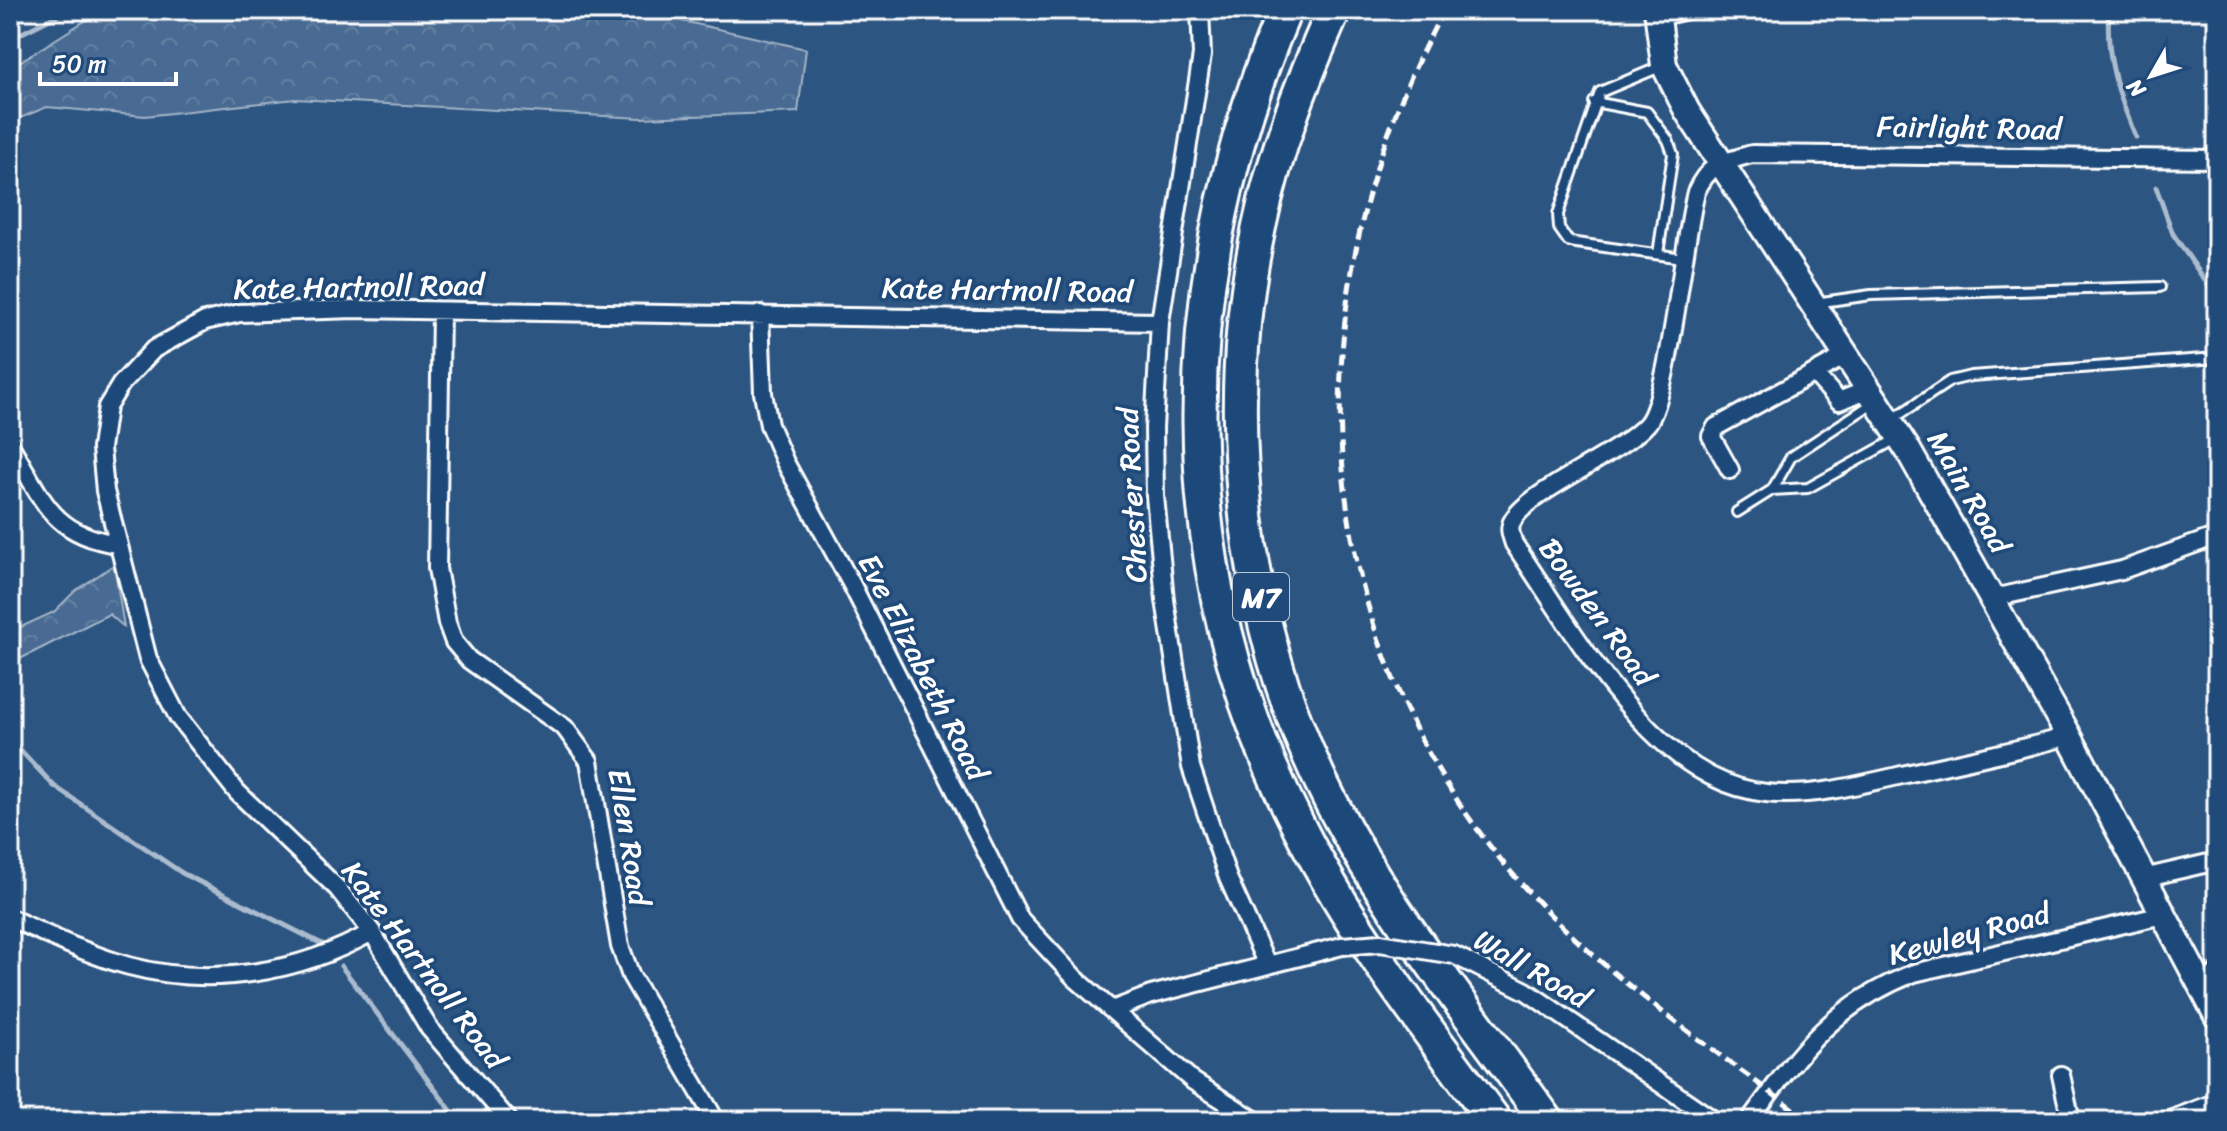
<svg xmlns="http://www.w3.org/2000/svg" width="2227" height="1131" font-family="Sriracha,sans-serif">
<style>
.forest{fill:url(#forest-crowns);stroke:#a4b5c8;stroke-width:2}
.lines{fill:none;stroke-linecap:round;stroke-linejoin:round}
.stream{stroke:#acbcce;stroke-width:5}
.lane-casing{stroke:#fff;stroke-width:14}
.street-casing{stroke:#fff;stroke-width:22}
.secondary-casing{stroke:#fff;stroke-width:30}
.highway-casing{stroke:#fff;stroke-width:38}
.lane{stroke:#1f4a7a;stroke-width:8}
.street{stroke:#1f4a7a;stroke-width:16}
.secondary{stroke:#1f4a7a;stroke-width:24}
.highway{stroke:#1f4a7a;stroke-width:32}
.rail{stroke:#fff;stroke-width:5;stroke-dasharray:12 6;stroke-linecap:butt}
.street-bridge-casing{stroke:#fff;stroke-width:22;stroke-linecap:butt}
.street-bridge{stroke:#1f4a7a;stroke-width:16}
.labels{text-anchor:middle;stroke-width:7;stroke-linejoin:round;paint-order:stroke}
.shield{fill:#1f4a7a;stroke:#bcc9d7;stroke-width:2}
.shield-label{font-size:28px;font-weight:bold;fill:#fff}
.street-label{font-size:30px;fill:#fff;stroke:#1f4a7a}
</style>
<defs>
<pattern id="forest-crowns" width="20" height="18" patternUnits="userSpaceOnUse" patternTransform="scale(2)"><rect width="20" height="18" fill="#486b92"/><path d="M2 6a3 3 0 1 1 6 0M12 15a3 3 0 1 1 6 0" fill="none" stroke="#6381a2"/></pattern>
</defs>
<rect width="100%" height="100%" fill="#2c5582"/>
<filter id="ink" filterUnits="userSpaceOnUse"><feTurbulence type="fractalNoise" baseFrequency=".0125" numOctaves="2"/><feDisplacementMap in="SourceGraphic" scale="16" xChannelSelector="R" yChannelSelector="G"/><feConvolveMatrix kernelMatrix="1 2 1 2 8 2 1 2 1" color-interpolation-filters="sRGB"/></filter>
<g filter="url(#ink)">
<!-- forest -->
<path class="forest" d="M116 10H634L806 49 798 112 641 118 295 99 145 116 47 107 10 122V68L88 19Z
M114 565 124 627 109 614 10 664V632L54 612 75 591Z"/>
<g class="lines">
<!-- stream -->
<path class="stream" d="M2109 10C2105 57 2118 94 2136 137
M10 39 68 10
M2156 187 2173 234 2217 298
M10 739 54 786 182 873 324 945
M341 966 459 1121"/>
<defs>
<path id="lane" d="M1662 20 1705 10
M1660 67 1600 92 1558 214 1559 228 1568 241 1576 243 1683 258
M1594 102 1647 112 1668 140 1673 154 1658 254
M1815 303 1871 295 2160 287
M1890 421 1950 381 1971 376 2217 358
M1772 490 1808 488 1898 438
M1737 512 1772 490 1791 457 1873 403
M2203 980 2217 967"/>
<path id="street" d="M1200 10 1202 55 1160 322 1154 428 1155 496 1165 600 1191 767 1228 878 1267 965
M441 313 437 568 447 623 454 642 469 660 565 728 589 761 620 946 631 976 716 1121
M760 314 763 393 769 425 785 462 852 585 1020 919 1075 978 1193 1081 1256 1121
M1814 373 1839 401 1869 389
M10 445C43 498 49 533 116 544
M1730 470 1711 436 1716 427 1847 355
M1993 598 2122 570 2217 536
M2069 736C2018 750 1966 761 1915 772 1806 797 1739 819 1650 730 1596 675 1557 607 1514 544 1511 535 1508 528 1513 520 1530 490 1619 455 1647 424 1669 399 1684 237 1696 192 1709 163 1724 162 1752 154L2217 159
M2143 878 2217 861
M10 918C49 935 88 955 129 966 211 988 299 973 372 932
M1454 955 1526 991 1715 1121
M1112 1010 1151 995 1342 946
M2061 1075 2071 1121
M509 1121 429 1028 372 932 337 888 237 792 178 717 148 659 105 491 101 448 107 407 121 384 154 349 205 321 240 313 355 309 1160 322
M1749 1121C1799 1053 1832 1005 1914 973L2163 915
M2167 1121 2217 1102"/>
<path id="secondary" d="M1657 10 1664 65 1687 111 1908 450 2069 736 2217 1016"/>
<path id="highway" d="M1285 10C1172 277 1165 568 1300 829 1353 934 1425 1027 1495 1121
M1334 10C1303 80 1275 151 1259 227 1219 414 1242 629 1330 800 1389 915 1472 1016 1547 1121"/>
</defs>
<!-- lane casing -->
<use href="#lane" class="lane-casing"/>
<!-- street casing -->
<use href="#street" class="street-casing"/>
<!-- secondary casing -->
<use href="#secondary" class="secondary-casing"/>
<!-- highway casing -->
<use href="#highway" class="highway-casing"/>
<!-- lane -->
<use href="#lane" class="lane"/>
<!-- street -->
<use href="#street" class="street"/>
<!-- secondary -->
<use href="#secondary" class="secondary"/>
<!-- highway -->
<use href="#highway" class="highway"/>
<!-- rail -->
<path class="rail" d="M1444 10C1292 288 1301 625 1511 872 1595 971 1706 1043 1809 1121"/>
<defs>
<path id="street-bridge" d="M1342 946 1380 943 1454 955"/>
</defs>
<!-- street-bridge casing -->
<use href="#street-bridge" class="street-bridge-casing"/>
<!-- street-bridge -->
<use href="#street-bridge" class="street-bridge"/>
</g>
</g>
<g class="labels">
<!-- shield labels -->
<rect class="shield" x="1233" y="573" width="56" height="48" rx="6"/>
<g class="shield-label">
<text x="1261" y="607">M7</text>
</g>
<!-- street labels -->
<g class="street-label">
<text transform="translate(1969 128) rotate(1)" y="10">Fairlight Road</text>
<text transform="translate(359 287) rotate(-1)" y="10">Kate Hartnoll Road</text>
<text transform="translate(1007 290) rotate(1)" y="10">Kate Hartnoll Road</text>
<text transform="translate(1969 492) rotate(60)" y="10">Main Road</text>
<text transform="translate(1132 495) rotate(-93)" y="10">Chester Road</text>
<text transform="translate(1597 612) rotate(54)" y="10">Bowden Road</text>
<text transform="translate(923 667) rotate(63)" y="10">Eve Elizabeth Road</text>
<text transform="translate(629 837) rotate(81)" y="10">Ellen Road</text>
<text transform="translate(1969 934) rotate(-15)" y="10">Kewley Road</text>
<text transform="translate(424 965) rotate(53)" y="10">Kate Hartnoll Road</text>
<text transform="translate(1532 969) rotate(30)" y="10">Wall Road</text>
</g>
</g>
<!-- margin -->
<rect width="2227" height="1131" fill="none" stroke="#1f4a7a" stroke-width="40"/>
<rect x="20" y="20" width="2187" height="1091" fill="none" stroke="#fff" stroke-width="3" filter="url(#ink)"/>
<!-- north arrow -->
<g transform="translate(2151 76) rotate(231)" stroke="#1f4a7a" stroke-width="6" paint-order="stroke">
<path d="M0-6L14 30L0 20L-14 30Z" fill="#ffffff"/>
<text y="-12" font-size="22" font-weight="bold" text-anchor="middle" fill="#ffffff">N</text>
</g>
<!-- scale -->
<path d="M40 72v12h136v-12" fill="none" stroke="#ffffff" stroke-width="4"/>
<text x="52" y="72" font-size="24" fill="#ffffff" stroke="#1f4a7a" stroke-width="6" paint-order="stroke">50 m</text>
</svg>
